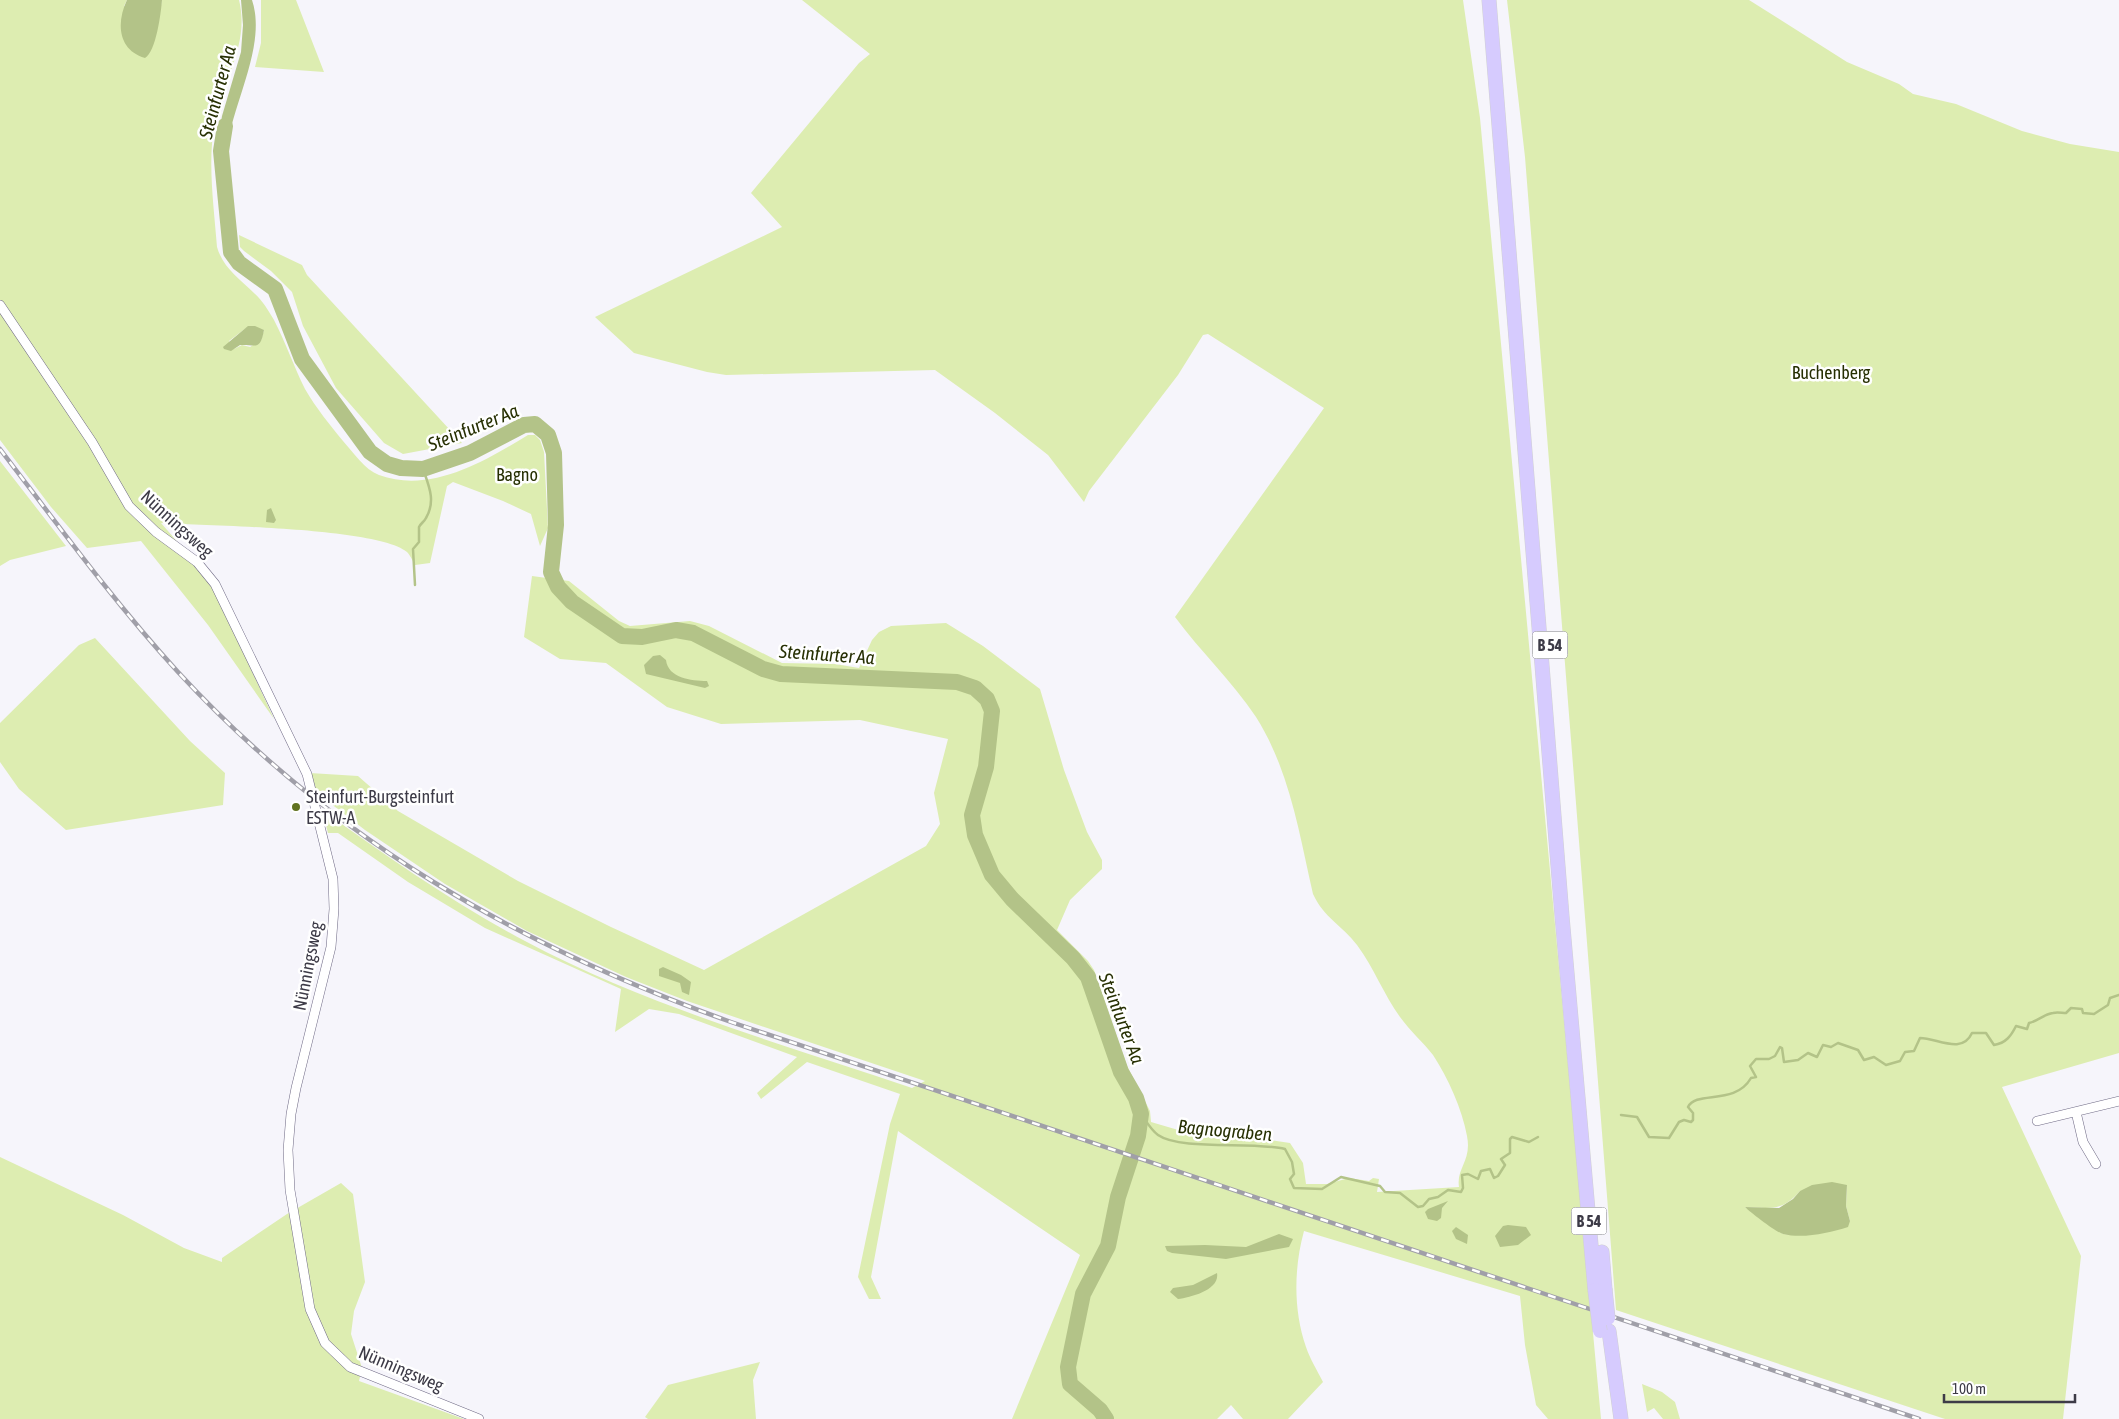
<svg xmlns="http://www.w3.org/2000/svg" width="2119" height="1419" font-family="'Asap Condensed',sans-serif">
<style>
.green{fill:#ddedb1;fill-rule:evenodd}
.water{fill:#b3c388}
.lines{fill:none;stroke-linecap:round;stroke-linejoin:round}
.stream{stroke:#b3c388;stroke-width:2.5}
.river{stroke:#b3c388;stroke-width:16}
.minor-casing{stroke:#706b86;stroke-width:10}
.trunk-casing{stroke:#d0d0d3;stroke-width:15}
.minor{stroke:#fff;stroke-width:9}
.trunk{stroke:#d6cbfe;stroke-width:14}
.rail-casing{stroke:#a09fa8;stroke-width:4.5}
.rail{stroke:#fff;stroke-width:2.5;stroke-dasharray:8;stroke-linecap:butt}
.trunk-bridge-casing{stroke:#d0d0d3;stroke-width:15;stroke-linecap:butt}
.trunk-bridge{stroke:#d6cbfe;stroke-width:14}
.poi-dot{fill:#617220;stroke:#fff;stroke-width:2}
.labels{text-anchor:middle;stroke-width:5;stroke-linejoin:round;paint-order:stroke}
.shield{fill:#fff;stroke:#77767e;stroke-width:1}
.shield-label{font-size:16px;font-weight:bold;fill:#3d3b47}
.park-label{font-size:18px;fill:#262f02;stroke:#fff}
.street-label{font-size:18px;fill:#3d3b47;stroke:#fff}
.poi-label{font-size:18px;fill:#3d3b47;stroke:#fff;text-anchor:start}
.water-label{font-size:19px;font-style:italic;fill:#273003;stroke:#fff}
</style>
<rect width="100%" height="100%" fill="#f6f5fb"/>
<!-- green -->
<path class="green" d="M0 0H127L124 6 157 26 162 0H239C250 43 223 81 215 121 207 162 214 206 217 247 223 268 239 278 254 293 263 301 268 310 274 320 286 343 294 367 305 389 316 408 330 425 343 441 353 452 365 470 379 475 431 494 485 461 528 435H535L540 440 544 452 548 528 540 546 531 514 503 501 453 482 447 486 430 563 415 565C413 561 410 555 407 552 376 527 207 526 161 523L209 578 274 719 208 625 141 541 87 548 51 507 0 440ZM246 328 264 330 261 340 250 347 242 345 234 349 229 341Z
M261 0H296L324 72 255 67 261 43Z
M802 0H1463L1480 118 1601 1419H1548L1536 1405 1525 1345 1520 1296 1304 1231C1294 1267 1293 1310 1306 1347 1310 1359 1317 1370 1323 1382L1288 1419H1243L1231 1405 1217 1419H1012L1080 1255 898 1131 871 1277 881 1299H869L858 1277 890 1124 900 1094 807 1062 761 1099 757 1093 797 1057 679 1014 649 1009 615 1032 621 989 485 928 408 882 338 833H328L322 810C388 857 453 903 525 941 647 1006 782 1044 912 1088L925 1081 687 1001 626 977 527 931 445 884 365 830 317 793 310 773 358 776 398 811 518 881 611 927 704 970 926 846 940 824 934 793 948 739 860 720 721 724 667 707 606 663 560 659 524 637 532 576 569 581 619 621 630 626 690 621 709 626 782 663 835 664 859 668 872 640 879 632 891 626 946 623 983 646 1040 689 1064 770 1087 832 1102 860V869L1070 900 1057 930 1088 961 1094 970 1127 1066 1150 1111 1151 1122 1185 1132 1220 1127 1221 1133 1290 1143 1303 1163 1306 1184H1327L1349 1178 1369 1181 1373 1178 1379 1179 1377 1192 1459 1187C1456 1168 1472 1161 1467 1136 1462 1109 1448 1078 1433 1055 1423 1042 1410 1031 1400 1017 1384 995 1374 968 1357 945 1342 925 1324 918 1313 894 1299 833 1290 771 1256 717 1232 681 1200 651 1175 617L1324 408 1208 334 1203 335 1178 375 1089 491 1084 502 1048 455 995 413 935 370 726 375 707 372 634 353 595 317 782 227 751 193 859 63 870 54Z
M1507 0H1749L1847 62 1899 84 1913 94 1956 104 2022 131 2070 144 2119 152V1053L2002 1087 2081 1256 2063 1419H1945L1616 1310 1525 157ZM1847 1185 1846 1206 1850 1221 1800 1235 1783 1234 1745 1207C1770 1208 1782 1212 1800 1191Z
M239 235 302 265 307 275 462 443 403 454 384 443 336 388 303 326 292 292 271 271 244 251 240 247Z
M0 461 66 546 10 560 0 566Z
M95 638 190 741 225 773 223 805 66 830 19 789 0 762V723L79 645Z
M0 1157 123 1215 184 1248 222 1262V1258L287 1214 341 1183 353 1194 365 1282 354 1311 351 1334 362 1368 359 1381 464 1419H0Z
M760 1362 753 1380 756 1419H648L645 1417 668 1385Z
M1642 1384 1662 1392 1675 1402 1680 1419H1663L1654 1408 1647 1412Z"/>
<!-- water -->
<path class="water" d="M127 0H162C161 13 156 52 145 58 118 50 116 23 127 0Z
M241 0H252C267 45 233 102 227 148L217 147 222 116 241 52 243 25Z
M248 326H255L264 330C260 352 255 344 240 345L231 351 224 349 223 347Z
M271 508 276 520 274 523 266 522 267 510Z
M660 655 666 660C668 678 691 681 707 681L709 686 705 688 646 674 644 665 653 656Z
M663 967 681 975 691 982 689 995 682 992 680 983 659 976V969Z
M1832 1182 1847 1185 1846 1206 1850 1221 1848 1227C1829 1233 1803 1239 1783 1234 1776 1232 1751 1213 1745 1207L1779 1208 1793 1199 1800 1191 1812 1185Z
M1448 1201 1442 1208 1441 1218 1437 1221 1428 1219 1425 1212 1428 1209Z
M1508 1225 1526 1227 1531 1235 1518 1245 1500 1247 1495 1236 1503 1226Z
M1456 1227 1468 1235 1467 1244 1456 1239 1452 1231Z
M1279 1234 1293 1239 1289 1247 1226 1259 1172 1253 1167 1251 1165 1246 1205 1245 1246 1247Z
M1217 1273C1220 1290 1191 1297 1178 1299L1170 1292 1173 1288 1193 1285Z"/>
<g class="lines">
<!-- stream -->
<path class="stream" d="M415 585 413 549 419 542V527C421 523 424 522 426 518 436 501 429 486 423 469
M1141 1114C1146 1121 1151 1130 1158 1135 1181 1151 1253 1141 1285 1149L1292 1162 1294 1174 1290 1179 1294 1188 1322 1189 1341 1177 1380 1186 1385 1192 1400 1193 1418 1207 1423 1206 1429 1199 1438 1197 1448 1190 1461 1192 1463 1188 1462 1175 1468 1174 1478 1179 1481 1171 1490 1169 1494 1178 1498 1176 1505 1165 1501 1159 1510 1153V1139L1512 1137 1529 1142 1538 1137
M1621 1115 1637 1117 1649 1137 1669 1138 1679 1122 1684 1120 1691 1122 1693 1120V1113L1688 1107C1696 1090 1735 1106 1751 1078L1756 1077 1750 1066 1756 1059H1769L1775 1056 1780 1047 1782 1048 1784 1062 1798 1060 1808 1053 1817 1057 1823 1045 1831 1047 1838 1043 1858 1050 1864 1060 1874 1057 1886 1065 1900 1061 1905 1052 1914 1051 1920 1038C1937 1038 1962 1055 1972 1033H1986L1994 1045C2006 1043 2011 1036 2016 1026L2027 1029 2029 1023C2038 1021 2044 1014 2053 1013 2057 1012 2062 1013 2066 1013L2071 1008 2082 1009 2083 1013 2094 1014 2108 1005 2110 998 2119 995"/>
<!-- river -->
<path class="river" d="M225 126 221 151 231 252 239 263 275 289 302 359 370 452 387 464 401 468 423 469 470 453 524 425 535 424 548 435 554 453 556 525 551 572 558 587 572 602 622 636 642 637 676 630 693 633 763 669 781 674 957 682 975 688 987 699 992 711 986 767 972 815 975 835 992 875 1012 899 1073 958 1088 977 1121 1072 1136 1098 1141 1114 1138 1136 1118 1197 1108 1246 1083 1294 1068 1367 1070 1384 1100 1410 1106 1419"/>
<defs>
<path id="minor" d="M0 305 92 442 129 506 156 532 197 562 215 584 307 774 333 879 334 909 331 947 296 1088 291 1114 288 1150 290 1190 310 1309 325 1343 350 1367 479 1419
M2076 1112 2083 1142 2096 1164
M2037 1121 2119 1101"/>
<path id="trunk" d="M1489 0 1562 916 1595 1290
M1602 1252 1605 1289
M1609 1331 1621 1419"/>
</defs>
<!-- minor casing -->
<use href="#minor" class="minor-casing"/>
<!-- trunk casing -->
<use href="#trunk" class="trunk-casing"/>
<!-- minor -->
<use href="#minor" class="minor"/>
<!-- trunk -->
<use href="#trunk" class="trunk"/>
<defs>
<path id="rail" d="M0 449C58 525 114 602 178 672 333 840 518 946 731 1022L1919 1419"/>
</defs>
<!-- rail casing -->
<use href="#rail" class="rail-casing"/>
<!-- rail -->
<use href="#rail" class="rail"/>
<defs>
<path id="trunk-bridge" d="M1605 1289 1608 1318
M1595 1290 1600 1331"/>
</defs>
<!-- trunk-bridge casing -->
<use href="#trunk-bridge" class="trunk-bridge-casing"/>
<!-- trunk-bridge -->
<use href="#trunk-bridge" class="trunk-bridge"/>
</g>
<!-- markers -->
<circle class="poi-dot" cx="296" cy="807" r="5"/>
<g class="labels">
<!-- shield labels -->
<g class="shield">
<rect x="1532.5" y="631.5" width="35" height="27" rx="4"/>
<rect x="1571.5" y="1207.5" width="35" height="27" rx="4"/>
</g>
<g class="shield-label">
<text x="1550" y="651">B 54</text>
<text x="1589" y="1227">B 54</text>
</g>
<!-- park labels -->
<g class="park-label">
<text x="1831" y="379">Buchenberg</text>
<text x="517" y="481">Bagno</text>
</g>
<!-- street labels -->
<g class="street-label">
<text transform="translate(177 524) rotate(42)" y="6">Nünningsweg</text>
<text transform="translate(308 966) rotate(-79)" y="6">Nünningsweg</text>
<text transform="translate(401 1369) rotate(23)" y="6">Nünningsweg</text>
</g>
<!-- poi labels -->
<g class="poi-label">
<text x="306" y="803">Steinfurt-Burgsteinfurt<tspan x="306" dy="21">ESTW-A</tspan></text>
</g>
<!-- water labels -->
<g class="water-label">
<text transform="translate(217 92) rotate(-75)" y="7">Steinfurter Aa</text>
<text transform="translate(473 427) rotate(-22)" y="7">Steinfurter Aa</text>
<text transform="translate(827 654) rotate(4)" y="7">Steinfurter Aa</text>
<text transform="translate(1122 1018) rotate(69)" y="7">Steinfurter Aa</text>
<text transform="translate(1225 1130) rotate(5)" y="7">Bagnograben</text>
</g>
</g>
<!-- scale -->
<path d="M1944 1394v8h131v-8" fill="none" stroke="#3d3b47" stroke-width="2.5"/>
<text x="1952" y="1394" font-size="15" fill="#3d3b47" stroke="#ffffff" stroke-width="4" paint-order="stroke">100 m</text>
</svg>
